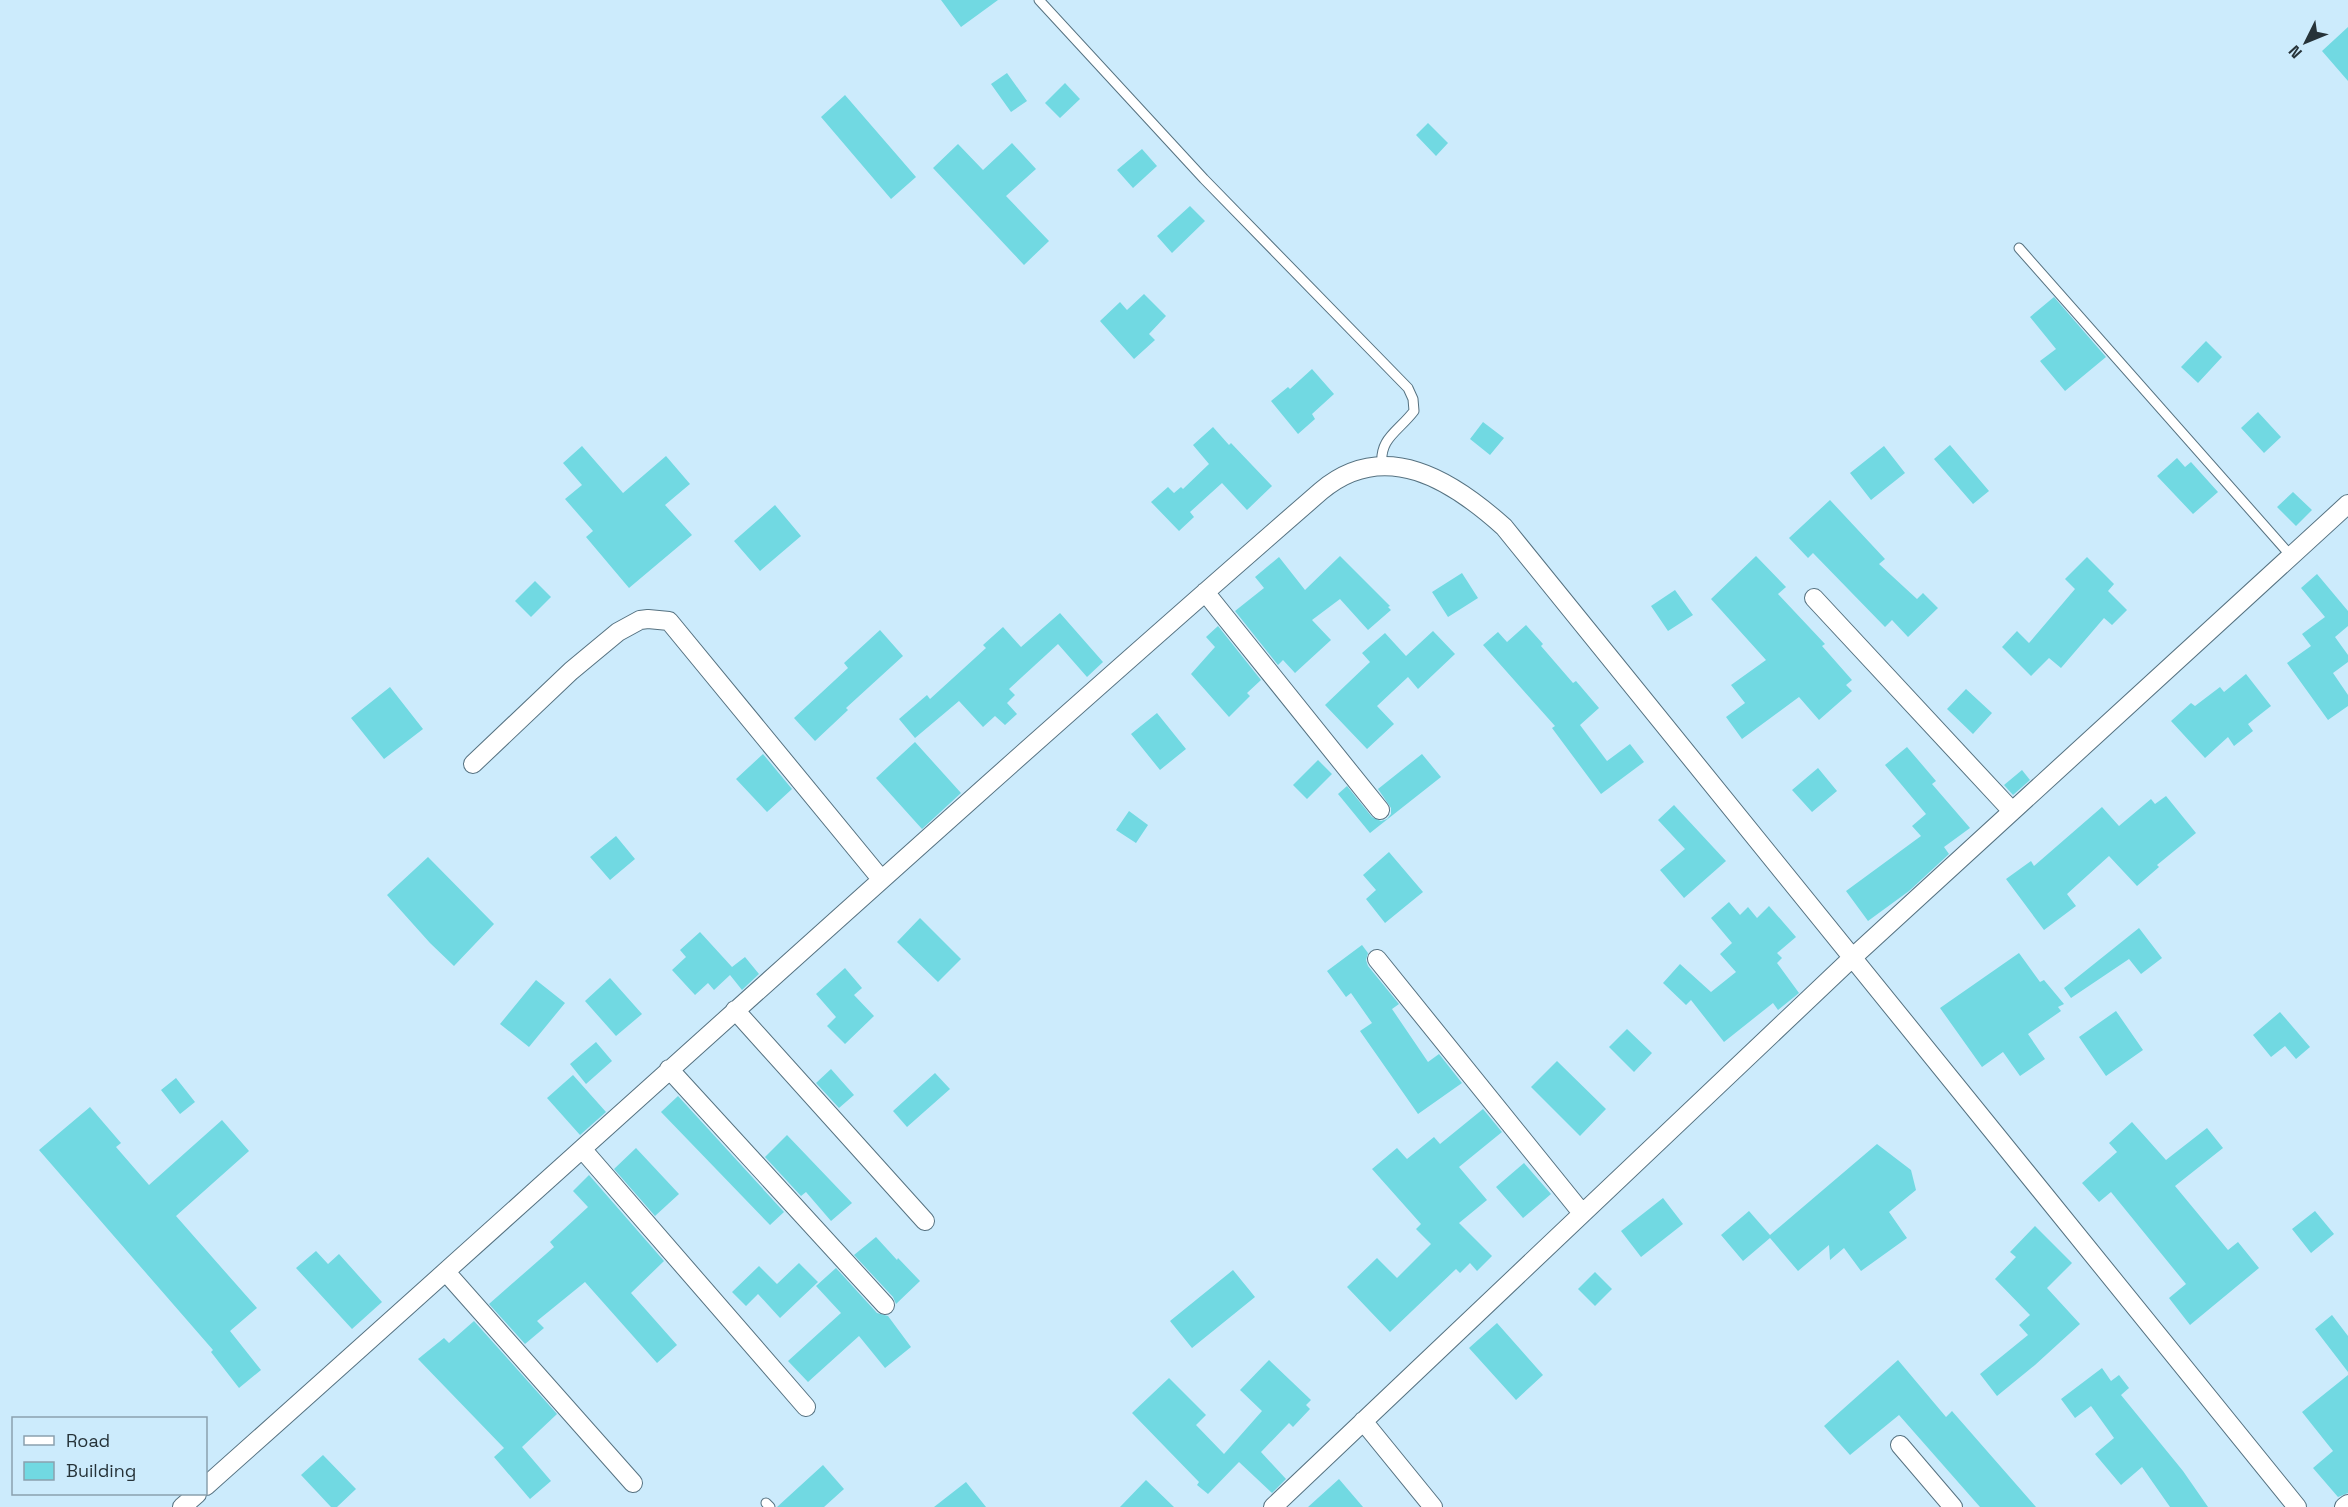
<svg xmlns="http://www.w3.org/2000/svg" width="2348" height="1507" font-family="'Space Grotesk',sans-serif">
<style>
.building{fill:#71d9e2}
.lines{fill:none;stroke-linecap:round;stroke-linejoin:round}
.service-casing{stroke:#567281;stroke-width:11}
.minor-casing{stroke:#567281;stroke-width:20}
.service{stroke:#fff;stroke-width:9}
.minor{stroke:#fff;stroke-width:18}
</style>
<rect width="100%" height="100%" fill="#ccebfc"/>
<!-- building -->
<path class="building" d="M941 0H998L961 27Z
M2348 27V81L2322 51Z
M1007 73 1027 101 1011 112 991 84Z
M1065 83 1080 99 1060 118 1045 103Z
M845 95 916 177 891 199 821 117Z
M1428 123 1448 143 1436 156 1416 135Z
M1012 143 1036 169 1006 196 1049 241 1024 265 933 168 958 144 983 170Z
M1142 149 1157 166 1133 188 1117 170Z
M1190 206 1205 221 1172 253 1157 236Z
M1144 294 1166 316 1149 334 1155 340 1134 359 1100 321 1120 302 1127 310Z
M2054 297 2106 357 2065 391 2040 361 2056 349 2030 317Z
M2206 341 2222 357 2198 383 2181 367Z
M1312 369 1334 394 1312 414 1315 419 1298 434 1271 401 1288 387 1290 389Z
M2258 412 2281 437 2264 453 2241 428Z
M1483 422 1504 438 1490 455 1470 439Z
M1213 427 1229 445 1231 443 1272 486 1247 510 1222 483 1190 512 1194 517 1179 531 1151 502 1168 487 1174 493 1181 487 1183 489 1209 464 1193 445Z
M1950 445 1989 491 1973 504 1934 459Z
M582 446 623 493 666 456 690 484 665 505 692 535 629 588 586 537 593 531 565 499 582 485 563 463Z
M1884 446 1905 473 1871 500 1850 473Z
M2177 458 2185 467 2191 462 2218 492 2193 514 2157 476Z
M2293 492 2312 510 2296 526 2277 507Z
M1830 500 1885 559 1879 564 1917 599 1923 593 1938 608 1908 637 1892 620 1885 627 1813 553 1808 558 1789 538Z
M775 505 801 536 760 571 734 541Z
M1340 556 1390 606 1388 607 1391 610 1368 630 1340 599 1312 620 1331 640 1295 673 1283 660 1278 665 1235 611 1264 588 1255 577 1279 557 1305 590Z
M1756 556 1786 587 1778 594 1825 644 1822 646 1852 680 1846 685 1852 691 1819 720 1799 697 1742 739 1726 717 1745 703 1731 685 1766 660 1711 599Z
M2087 557 2114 584 2108 591 2127 610 2112 625 2104 618 2061 668 2049 658 2031 676 2002 647 2017 631 2029 643 2075 589 2065 579Z
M1462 573 1478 598 1448 617 1432 592Z
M2317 574 2348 611V626L2335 637 2348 655V662L2333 673 2348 695V706L2328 720 2287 663 2311 646 2302 634 2325 617 2301 588Z
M535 581 551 597 531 617 515 601Z
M1675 590 1693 615 1668 631 1651 606Z
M1060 613 1103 662 1087 677 1058 644 1009 689 1015 695 1007 703 1017 714 1005 725 995 716 983 727 959 701 915 738 899 719 927 695 930 699 986 648 983 645 1003 627 1021 647Z
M1526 625 1543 644 1541 646 1573 683 1576 681 1599 708 1580 725 1607 761 1630 744 1644 762 1601 794 1552 728 1555 726 1483 645 1498 632 1507 642Z
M1218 626 1261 680 1247 693 1250 696 1229 717 1191 674 1215 647 1206 637Z
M880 630 903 656 846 708 848 710 815 741 794 718 848 668 844 663Z
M1433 631 1455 654 1418 689 1408 677 1377 706 1394 724 1367 749 1325 705 1370 662 1362 653 1385 633 1406 656Z
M2246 674 2271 706 2248 724 2253 731 2234 746 2228 737 2205 758 2171 721 2191 703 2195 706 2220 687 2224 692Z
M390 687 423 729 384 759 351 718Z
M1966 689 1992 713 1973 734 1947 709Z
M1157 713 1186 749 1160 770 1131 734Z
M915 742 961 793 922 829 876 778Z
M1907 747 1936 781 1932 784 1970 828 1944 847 1949 854 1909 891 1868 921 1846 891 1921 836 1912 826 1926 814 1885 765Z
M763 754 792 789 767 812 736 779Z
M1422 754 1441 777 1370 833 1338 794 1347 786 1372 817 1381 821 1387 819 1391 814V808L1378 789Z
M1318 760 1332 774 1307 799 1293 785Z
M1818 768 1837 791 1812 812 1792 790Z
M2022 770 2030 780 2013 795 2004 785Z
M2166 796 2196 833 2157 865 2159 867 2137 886 2109 856 2067 894 2076 906 2044 930 2006 879 2031 861 2034 866 2102 807 2119 826 2151 799 2155 804Z
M1674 805 1726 861 1684 898 1660 870 1685 849 1658 820Z
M1129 811 1148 825 1136 843 1116 830Z
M616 836 635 859 610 880 590 857Z
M1389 852 1423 892 1385 923 1366 899 1376 890 1363 875Z
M428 857 494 924 454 966 430 943 387 895Z
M1729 902 1740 915 1748 907 1757 918 1769 906 1796 937 1777 953 1782 958 1777 963 1799 993 1778 1010 1773 1003 1724 1042 1691 1000 1686 1005 1663 983 1680 964 1711 992 1736 972 1720 954 1732 943 1711 918Z
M920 918 961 959 938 982 897 942Z
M2139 928 2162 958 2141 974 2129 959 2071 998 2064 988Z
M700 932 732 967 745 957 759 974 742 990 730 975 714 990 708 983 695 995 672 970 686 957 680 950Z
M1362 945 1368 953 1366 960 1368 966 1399 1004 1392 1009 1428 1062 1439 1054 1462 1083 1418 1114 1360 1031 1372 1023 1351 993 1346 997 1327 971Z
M2019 953 2040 982 2044 980 2064 1004 2058 1007 2061 1011 2028 1034 2045 1059 2020 1076 2003 1052 1982 1067 1940 1008Z
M845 968 862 988 854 995 874 1016 845 1044 827 1026 836 1017 816 994Z
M610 978 642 1014 616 1036 585 1001Z
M536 980 565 1003 529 1047 500 1024Z
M2116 1011 2143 1050 2106 1076 2079 1037Z
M2280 1012 2310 1047 2296 1059 2285 1046 2271 1057 2253 1035Z
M1627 1029 1652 1053 1634 1072 1609 1047Z
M596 1042 612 1061 586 1084 570 1064Z
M1557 1061 1606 1109 1580 1136 1531 1087Z
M831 1069 854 1095 839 1108 816 1083Z
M935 1073 950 1089 907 1127 893 1111Z
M573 1075 606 1112 580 1135 547 1098Z
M176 1078 195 1102 180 1114 161 1090Z
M678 1096 784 1212 770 1225 661 1112Z
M90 1107 121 1143 116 1147 149 1185 222 1120 249 1151 176 1216 257 1308 230 1331 261 1370 239 1388 211 1352 213 1350 39 1150Z
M1483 1109 1502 1132 1459 1167 1487 1200 1459 1223 1492 1256 1477 1271 1470 1263 1460 1273 1456 1269 1390 1332 1347 1287 1377 1258 1397 1278 1431 1244 1416 1229 1421 1224 1372 1169 1397 1148 1407 1159 1434 1137 1440 1144Z
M2132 1122 2166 1160 2207 1128 2223 1148 2175 1186 2228 1250 2238 1242 2259 1268 2190 1325 2169 1298 2186 1284 2111 1192 2099 1202 2082 1183 2117 1152 2109 1143Z
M787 1135 852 1203 831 1221 806 1192 801 1196 765 1157Z
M1877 1144 1911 1170 1916 1190 1889 1212 1907 1238 1861 1271 1844 1248 1830 1260 1829 1245 1798 1271 1770 1238 1743 1261 1721 1235 1749 1211 1770 1235Z
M636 1148 679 1194 655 1216 614 1169Z
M1524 1163 1551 1194 1523 1218 1496 1187Z
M589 1175 664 1261 631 1293 677 1345 657 1363 585 1282 537 1321 544 1328 525 1344 489 1304 554 1247 550 1242 588 1207 573 1191Z
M1663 1198 1683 1224 1641 1257 1621 1231Z
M2315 1211 2334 1234 2311 1253 2292 1229Z
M2035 1226 2072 1263 2047 1288 2080 1324 2035 1365 1997 1396 1980 1374 2028 1335 2019 1325 2030 1315 1995 1279 2016 1257 2010 1252Z
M876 1237 897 1260 898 1258 920 1281 896 1304 893 1297 854 1255Z
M316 1251 328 1264 339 1254 382 1302 352 1329 296 1268Z
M799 1263 818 1282 780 1318 758 1294 746 1306 732 1292 759 1266 777 1284Z
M836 1268 877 1313 888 1316 911 1347 885 1368 859 1336 808 1382 788 1361 841 1313 816 1286Z
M1233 1270 1255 1297 1192 1348 1170 1321Z
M1595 1272 1612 1289 1595 1306 1578 1289Z
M2332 1315 2348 1336V1372L2315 1329Z
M474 1321 557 1414 522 1447 551 1481 530 1499 494 1457 504 1448 418 1359 444 1338 449 1343Z
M1497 1323 1543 1375 1516 1400 1469 1348Z
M1269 1360 1311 1400 1306 1405 1310 1409 1293 1427 1289 1423 1261 1452 1286 1479 1272 1493 1239 1462 1208 1494 1197 1485 1199 1482 1132 1413 1169 1378 1206 1415 1196 1425 1224 1454 1262 1411 1240 1390Z
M1898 1360 1946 1417 1952 1411 2036 1507H1980L1899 1415 1850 1455 1824 1426Z
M2102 1368 2111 1381 2119 1375 2129 1388 2121 1395 2183 1471 2208 1507H2170L2142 1467 2121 1485 2095 1454 2114 1438 2091 1406 2075 1418 2061 1399Z
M2348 1375V1493L2338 1497 2313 1468 2333 1451 2302 1412Z
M323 1455 356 1489 337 1507H331L301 1475Z
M823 1465 844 1489 824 1507H777Z
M1339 1479 1363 1507H1308Z
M1146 1480 1174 1507H1120Z
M966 1482 986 1507H934Z"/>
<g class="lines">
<defs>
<path id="service" d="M1039 0 1204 179 1408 388 1413 399 1414 411C1398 432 1379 438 1382 466
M2019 248 2292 557
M766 1503 770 1507"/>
<path id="minor" d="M1205 592 1380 810
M1814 598 2012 811
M473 764 571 671 618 632 640 620 648 619 669 621 881 879
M1377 959 1582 1213
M735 1010 925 1221
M669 1069 885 1305
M583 1150 806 1407
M446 1272 633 1483
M1363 1421 1433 1507
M1900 1445 1953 1507
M206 1486C578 1155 945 818 1321 491 1385 437 1453 481 1504 527L2297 1507
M182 1507 197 1494
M1273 1507 1852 958 2348 504
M2344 1507 2348 1504"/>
</defs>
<!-- service casing -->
<use href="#service" class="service-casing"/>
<!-- minor casing -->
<use href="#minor" class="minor-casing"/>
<!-- service -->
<use href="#service" class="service"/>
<!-- minor -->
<use href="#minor" class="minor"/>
</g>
<!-- legend -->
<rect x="12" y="1417" width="195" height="78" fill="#ccebfc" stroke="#8aa1ae" stroke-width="1.5"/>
<rect x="24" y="1436" width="30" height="9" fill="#ffffff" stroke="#8aa1ae" stroke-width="1.5"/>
<text x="66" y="1447" font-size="18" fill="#263339">Road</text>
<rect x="24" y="1462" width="30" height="18" fill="#71d9e2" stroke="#8aa1ae" stroke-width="1.5"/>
<text x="66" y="1477" font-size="18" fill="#263339">Building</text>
<!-- north arrow -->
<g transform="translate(2306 42) rotate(227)" stroke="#ccebfc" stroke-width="4.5" paint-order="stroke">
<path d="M0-4.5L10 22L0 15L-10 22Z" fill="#263339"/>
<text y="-9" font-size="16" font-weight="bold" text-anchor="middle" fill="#263339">N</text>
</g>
</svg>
